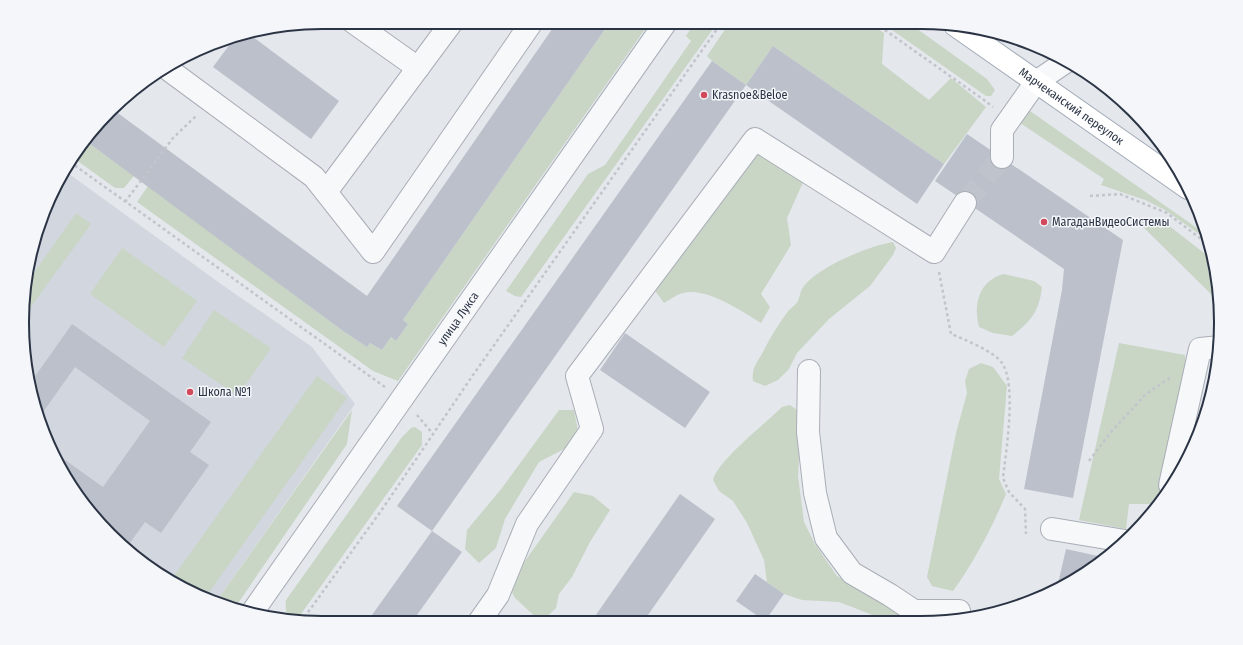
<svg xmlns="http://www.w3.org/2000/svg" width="1243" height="645" font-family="'Fira Sans Condensed',sans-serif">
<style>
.built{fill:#d2d6de}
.green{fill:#c9d6c5}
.building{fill:#bbc0ca}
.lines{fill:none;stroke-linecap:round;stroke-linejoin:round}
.minor-tunnel{stroke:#bfc3cb;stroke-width:22;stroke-dasharray:22 11;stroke-linecap:butt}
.minor-casing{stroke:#a9aeb7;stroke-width:24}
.major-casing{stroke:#a3abb8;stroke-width:24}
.path{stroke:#c2c5cb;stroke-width:2.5;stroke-dasharray:3 3;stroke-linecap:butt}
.minor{stroke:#f7f8fa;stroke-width:22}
.major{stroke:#fff;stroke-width:22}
.poi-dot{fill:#d1495b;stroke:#f4f6f9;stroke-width:1.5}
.labels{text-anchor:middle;stroke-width:3;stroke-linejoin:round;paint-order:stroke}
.poi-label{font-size:12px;fill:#2b3445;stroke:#f4f6f9;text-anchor:start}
.street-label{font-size:12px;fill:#2b3445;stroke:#f4f6f9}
.rim{fill:none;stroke:#2b3445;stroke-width:2}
</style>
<rect width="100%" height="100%" fill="#e4e7ec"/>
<!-- built -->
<path class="built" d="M65 171 221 284 312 347 355 404 216 602 189 592 110 535 53 455 25 361 23 303 32 245Z"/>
<!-- green -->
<path class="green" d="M610 22H650L398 381 373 371 137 202 148 186 343 331 367 347 370 343 382 350 391 337 396 341 408 324 403 320Z
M695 22H718L521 297 515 296 506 291 588 174 605 165 691 41 686 36Z
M730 22 868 23 884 33 882 64 929 100 951 78 986 107 944 164 773 46 746 85 712 61 707 56Z
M882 23H909L987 79 995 90 991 96H986Z
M1030 111 1207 235 1209 241 1165 210 1145 200 1101 185 1104 179 1017 121 1022 113Z
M86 141 134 176 124 188H115L72 157Z
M760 150 805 178 787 218 791 245 761 294 770 307 761 323C741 311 707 287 683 293 677 294 670 300 664 303L656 292V282Z
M76 213 91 224 23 318V303L26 284Z
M1136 220H1150L1168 225 1213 260 1218 284 1219 302Z
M893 242 896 248 893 255 870 286 829 319 797 353 789 369 778 380 765 386 753 381C751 367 759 361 765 348 771 336 778 325 786 314 789 309 795 306 798 301 800 297 800 292 802 289 815 268 868 246 893 242Z
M122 248 197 301 164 347 90 294Z
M1004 274 1034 281 1042 287C1039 312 1031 321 1012 336L993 333 979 327C973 305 979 280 1004 274Z
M214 310 271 348 238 396 182 358Z
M1119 343 1185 355 1186 373 1157 504H1129L1126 529 1079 520Z
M981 363 993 367 1007 386 999 479 1006 494C992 528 974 562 953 591L932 586 927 577 956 433 967 393 965 381 969 369Z
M317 376 347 398 205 598 189 592 172 579Z
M790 405 797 410 801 420 798 476 804 522 815 544 837 576 914 621H888L839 602 802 600 784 594 767 582 764 560 747 523 733 501 719 491 713 480C717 461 766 423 782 407Z
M352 410 347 444 234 609 216 602Z
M559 410H574L578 431 566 448 539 462 505 519 496 548 479 563 465 549 467 530 502 488Z
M415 427 422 432V445L296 621C286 616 285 611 286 600L402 437 411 428Z
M574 492 593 496 610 510 590 542 572 577 559 594 556 608 541 622 515 598 508 585Z"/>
<!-- building -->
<path class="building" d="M557 22H610L403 320 408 324 396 341 391 337 382 350 370 343 367 347 343 331 86 141 115 111 367 296Z
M249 34 339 101 311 139 213 67 236 36Z
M773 46 944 164 917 204 746 85Z
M712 61 746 85 432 531 397 506Z
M967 134 1123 240 1073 498 1024 489 1062 290 1064 269 935 181Z
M72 324 211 422 190 452 209 465 161 533 145 522 127 547 110 535 53 455 51 450 103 487 150 421 75 367 41 415 31 382Z
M625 333 710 392 685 428 600 370Z
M1211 368 1216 369 1211 400 1198 435Z
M680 494 715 519 648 615 658 621 591 622Z
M432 531 462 552 412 622H367Z
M1066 549 1107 558 1057 588Z
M755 574 784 594 765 621 736 601Z"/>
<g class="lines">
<!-- minor-tunnel -->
<path class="minor-tunnel" d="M965 203 1002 157"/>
<defs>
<g id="minor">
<path d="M353 22 418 68"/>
<path d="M169 70 314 177 373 252 532 22"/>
<path d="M1002 157V130L1036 82 1067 61"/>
<path d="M326 192 452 22"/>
<path d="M809 371 808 432 815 493 826 538 852 573 890 595 914 611 920 621"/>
<path d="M1170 485 1200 349 1220 347"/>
<path d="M1052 529 1125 541"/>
<path d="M914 611H959"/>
<path id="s1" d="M251 614 666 22"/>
<path d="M479 622 498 595 527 524 592 429 577 376 755 139 934 252 965 203"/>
</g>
<g id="major">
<path id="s2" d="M955 25 1188 188"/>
</g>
</defs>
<!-- minor casing -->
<use href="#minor" class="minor-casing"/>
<!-- major casing -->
<use href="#major" class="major-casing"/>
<!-- path -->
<path class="path" d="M875 23 984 100 993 107
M70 162 385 387
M1090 196 1120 194 1167 213 1209 245
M125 202 173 138 196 116
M939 272 951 334C964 339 995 352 1002 363 1017 385 1006 451 1003 478L1009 492 1025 509 1026 534
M417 415 433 434
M1089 461 1111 432 1146 394 1171 377
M301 622 381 511 473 375 722 22"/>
<!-- minor -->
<use href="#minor" class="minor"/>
<!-- major -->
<use href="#major" class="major"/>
</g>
<!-- markers -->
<g class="poi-dot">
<circle cx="704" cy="95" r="4"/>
<circle cx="1044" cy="222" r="4"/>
<circle cx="190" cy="392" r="4"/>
</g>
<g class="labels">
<!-- poi labels -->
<g class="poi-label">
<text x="712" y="99">Krasnoe&amp;Beloe</text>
<text x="1052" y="226">МагаданВидеоСистемы</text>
<text x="198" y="396">Школа №1</text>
</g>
<!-- street labels -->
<g class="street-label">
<text dy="4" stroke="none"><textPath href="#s2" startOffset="142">Марчеканский переулок</textPath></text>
<text dy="4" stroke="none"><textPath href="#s1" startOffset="361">улица Лукса</textPath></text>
</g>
</g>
<!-- crop -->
<path d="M0 0H1243V645H0ZM322 29H921A293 293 0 0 1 1214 322V323A293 293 0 0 1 921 616H322A293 293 0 0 1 29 323V322A293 293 0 0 1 322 29Z" fill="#f4f6f9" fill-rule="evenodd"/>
<path class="rim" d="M322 29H921A293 293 0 0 1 1214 322V323A293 293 0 0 1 921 616H322A293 293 0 0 1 29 323V322A293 293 0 0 1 322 29Z"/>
</svg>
